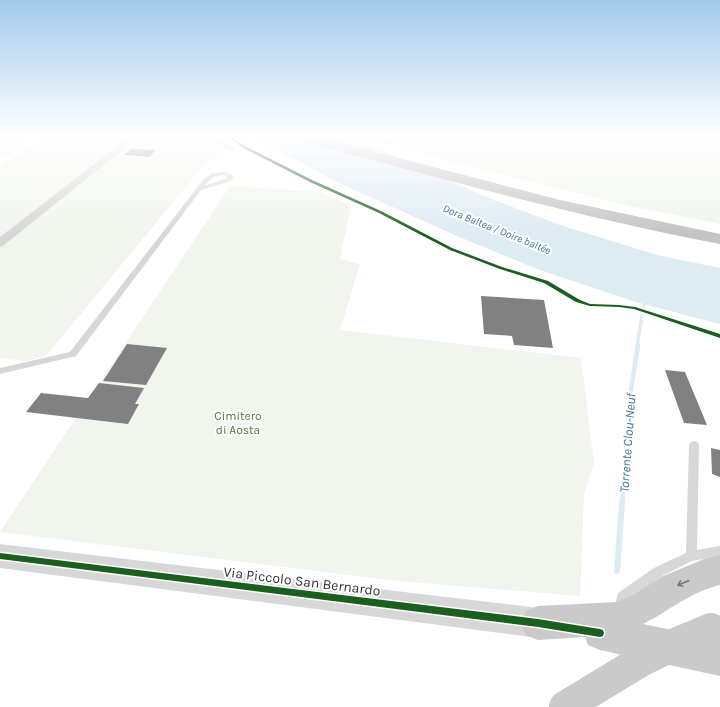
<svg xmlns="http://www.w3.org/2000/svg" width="720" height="707" font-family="Karla,sans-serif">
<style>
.green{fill:#f1f5ed}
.water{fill:#ddebf3}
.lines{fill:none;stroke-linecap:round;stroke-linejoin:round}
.stream-far2{stroke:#ddebf3;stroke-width:3.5}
.stream-far1{stroke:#ddebf3;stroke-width:4.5}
.stream{stroke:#ddebf3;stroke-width:6}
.building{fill:#818181}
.service{fill:#d7d7d7;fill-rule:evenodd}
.minor{fill:#d7d7d7;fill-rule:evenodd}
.tertiary{fill:#d7d7d7;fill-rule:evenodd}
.primary{fill:#cacaca;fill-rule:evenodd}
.motorway{fill:#c4c4c4;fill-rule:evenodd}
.primary-bridge{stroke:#cacaca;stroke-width:32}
.cycleway-casing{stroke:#fff;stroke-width:3}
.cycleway{fill:#1b5e20;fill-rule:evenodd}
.oneway{stroke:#777}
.labels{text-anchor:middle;stroke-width:4;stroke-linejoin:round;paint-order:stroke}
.far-water-label{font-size:11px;font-style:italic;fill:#3f7597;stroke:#fff}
.park-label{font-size:12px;fill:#56703f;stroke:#fff}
.water-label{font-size:13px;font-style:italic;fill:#3f7597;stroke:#fff}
.near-street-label{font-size:14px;fill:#333;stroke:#fff}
</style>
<rect width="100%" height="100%" fill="#fff"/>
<!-- green -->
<path class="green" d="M0 135H38L0 159Z
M50 135H233L238 140 202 167 46 356 26 361 0 358V166Z
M420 135 720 136V224L634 207 404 149V143Z
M230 186 319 192 351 205 340 259 360 264 340 330 581 358 594 463 584 494 580 596 399 581 0 532Z"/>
<!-- water -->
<path class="water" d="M249 135H344L494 200 560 225 657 255 720 268V324L636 302 537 269 457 236 339 183Z"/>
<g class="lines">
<!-- stream-far2 -->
<path class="stream-far2" d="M644 304V306
M637 346 642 316"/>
<!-- stream-far1 -->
<path class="stream-far1" d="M622 503 630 396 638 345"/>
<!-- stream -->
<path class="stream" d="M617 571 622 502"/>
</g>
<!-- building -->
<path class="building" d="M131 149 156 150 149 157 124 155Z
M481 296 544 300 553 348 514 345 512 336 484 334Z
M127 344 167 348 146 385 103 381Z
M665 370 685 372 707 425 684 423Z
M99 383 144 388 135 404H139L128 424 26 412 41 393 88 398Z
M711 448 720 450V477L712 474Z"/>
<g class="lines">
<!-- service -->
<path class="service" d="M224 172 231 174 234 178 228 182 201 190 76 356 0 374V368L70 352 203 180 213 173ZM224 175 228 178 204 186 213 177Z
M694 441 697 442 699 445 697 550 720 546V556L692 561 662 576 627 600 624 614 620 616 616 614 614 610 618 593 654 568 686 553 689 445 691 442Z"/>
<!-- minor -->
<path class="minor" d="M132 135H141L4 245 0 247V237Z
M203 135H214L235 148 231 151 228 150Z
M358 135H373L389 139 399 135H411L390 145 359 137Z"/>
<!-- tertiary -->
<path class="tertiary" d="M0 544 547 609 557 614 562 624 557 634 547 639 0 568Z"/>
<!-- primary -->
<path class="primary" d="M720 555V585C688 593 671 610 643 624L720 640V676L600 650 588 645 585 637 538 640 526 635 521 623 526 611 538 606 617 602 633 595 661 577 704 559Z"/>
<!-- motorway -->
<path class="motorway" d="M290 135H311L560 200 720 234V244C575 216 434 177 292 138Z"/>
<!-- primary-bridge -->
<path class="primary-bridge" d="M565 707 639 662 675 644 711 629"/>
<defs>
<path id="cycleway" d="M225 135H228L247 147 312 180 381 211 452 248 502 267 548 281 580 300 590 304 619 305 635 307 720 334V338L634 309 619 307 590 306 576 302 544 283 500 269 450 250 379 213 310 182 245 149Z
M0 553 538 619 600 629 603 630 604 633 603 636 600 637 538 627 0 559Z"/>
</defs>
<!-- cycleway casing -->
<use href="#cycleway" class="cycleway-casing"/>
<!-- cycleway -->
<use href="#cycleway" class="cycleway"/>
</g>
<!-- one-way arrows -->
<defs><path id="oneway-shaft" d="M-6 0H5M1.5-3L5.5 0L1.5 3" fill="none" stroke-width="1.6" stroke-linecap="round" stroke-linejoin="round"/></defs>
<use class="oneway" href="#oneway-shaft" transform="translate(683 583) rotate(157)"/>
<!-- sky -->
<linearGradient id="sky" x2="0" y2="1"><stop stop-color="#a3caec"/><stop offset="0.58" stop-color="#fff"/><stop offset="1" stop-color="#fff" stop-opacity="0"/></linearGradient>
<rect width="720" height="234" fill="url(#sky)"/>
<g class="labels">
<!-- far-water labels -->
<g class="far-water-label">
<text transform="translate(497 229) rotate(22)" y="4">Dora Baltea / Doire baltée</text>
</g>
<!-- park labels -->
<g class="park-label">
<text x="238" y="420">Cimitero<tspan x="238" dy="14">di Aosta</tspan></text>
</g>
<!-- water labels -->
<g class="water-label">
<text transform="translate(627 443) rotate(-86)" y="5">Torrente Clou-Neuf</text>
</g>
<!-- near-street labels -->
<g class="near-street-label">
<text transform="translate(302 581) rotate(7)" y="5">Via Piccolo San Bernardo</text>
</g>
</g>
</svg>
